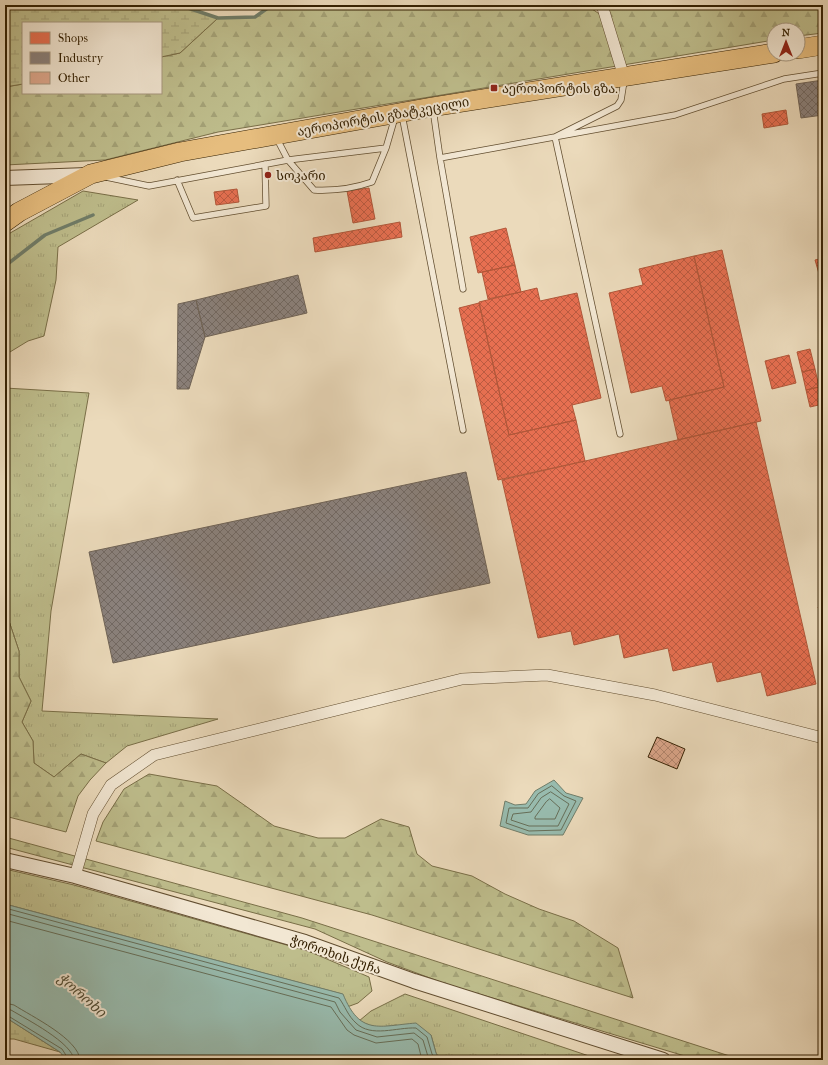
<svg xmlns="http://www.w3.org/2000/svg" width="828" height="1065" font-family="'IM FELL French Canon','Noto Serif Georgian',serif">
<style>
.grass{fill:url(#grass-tufts);stroke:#796e47}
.forest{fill:url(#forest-firs);stroke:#796e47}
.wetland{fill:url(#wetland-marsh);stroke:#796e47}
.water{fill:#98bbae;stroke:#707d69}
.shops{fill:url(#shops-cross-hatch);stroke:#b15739}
.industry{fill:url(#industry-cross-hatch);stroke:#706457}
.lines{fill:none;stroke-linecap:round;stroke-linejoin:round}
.shore{stroke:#666e58;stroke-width:1}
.stream{stroke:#707d69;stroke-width:3.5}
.building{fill:url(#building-cross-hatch);stroke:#342002}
.service-casing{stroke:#624e30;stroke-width:7}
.minor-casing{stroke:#624e30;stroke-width:12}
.tertiary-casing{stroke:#624e30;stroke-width:16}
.trunk-casing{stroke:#342002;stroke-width:20}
.service{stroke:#f2e7d3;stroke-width:5.5}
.minor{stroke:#f2e7d3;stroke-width:11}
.tertiary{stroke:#f2e7d3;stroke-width:14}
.trunk{stroke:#e6bd7e;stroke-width:19}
.poi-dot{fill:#8f2418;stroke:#f2e7d3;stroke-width:1.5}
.labels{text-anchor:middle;stroke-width:4;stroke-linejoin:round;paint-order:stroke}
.poi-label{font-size:13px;fill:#342002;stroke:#f2e7d3;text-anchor:start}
.street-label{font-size:13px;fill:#342002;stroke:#f2e7d3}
.water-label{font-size:14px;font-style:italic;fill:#524e36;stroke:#f2e7d3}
</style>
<defs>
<pattern id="grass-tufts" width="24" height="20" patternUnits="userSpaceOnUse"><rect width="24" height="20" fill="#bebd8c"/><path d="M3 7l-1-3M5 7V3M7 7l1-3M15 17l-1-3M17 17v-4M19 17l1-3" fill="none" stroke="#a4a277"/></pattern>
<pattern id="forest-firs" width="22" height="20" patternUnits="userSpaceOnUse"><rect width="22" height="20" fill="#bebd8c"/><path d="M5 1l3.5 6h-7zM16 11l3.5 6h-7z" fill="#a4a277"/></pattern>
<pattern id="wetland-marsh" width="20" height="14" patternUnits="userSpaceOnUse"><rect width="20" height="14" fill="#bebd8c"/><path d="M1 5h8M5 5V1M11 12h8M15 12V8" fill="none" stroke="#a4a277"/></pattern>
<pattern id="shops-cross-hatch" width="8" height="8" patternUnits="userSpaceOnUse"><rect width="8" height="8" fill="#e76f51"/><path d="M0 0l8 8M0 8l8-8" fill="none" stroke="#bc5b41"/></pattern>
<pattern id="industry-cross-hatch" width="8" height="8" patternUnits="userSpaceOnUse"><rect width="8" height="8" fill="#8a817c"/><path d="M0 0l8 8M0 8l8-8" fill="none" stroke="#726963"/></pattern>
<pattern id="building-cross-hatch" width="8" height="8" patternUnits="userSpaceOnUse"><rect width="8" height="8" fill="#dea88d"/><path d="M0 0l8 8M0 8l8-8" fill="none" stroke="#b58871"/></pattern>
</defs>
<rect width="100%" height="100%" fill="#ebdabb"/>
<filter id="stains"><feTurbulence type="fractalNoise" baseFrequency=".005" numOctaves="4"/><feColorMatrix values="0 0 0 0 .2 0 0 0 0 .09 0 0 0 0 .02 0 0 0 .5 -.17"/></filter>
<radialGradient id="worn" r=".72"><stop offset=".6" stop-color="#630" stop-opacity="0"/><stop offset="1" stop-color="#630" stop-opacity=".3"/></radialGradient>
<!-- grass -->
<path class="grass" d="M83 191 138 200 58 247 56 280 44 336 28 341 5 355V236Z
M5 388 89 393 51 611 42 711 218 719 127 746 106 763 81 754 54 777 34 763 33 741 22 722 31 701 19 677V651L9 621 5 622Z
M5 869 74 885 308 951 369 977 372 991 358 1003 347 1007 342 994 5 904Z
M405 994 595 1058 593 1060H440L436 1053 431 1035 396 1025 377 1028 359 1021 371 1011Z"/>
<!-- forest -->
<path class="forest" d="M272 5H586L607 19 602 5H632L633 9 669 5H823V33L798 36V30H774V40L218 132 105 160 5 165V87L23 84V93H161V57L180 53 218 18 255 17Z
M9 621 19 651V677L31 701 22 722 33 741 34 763 54 777 81 754 106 763 90 780 78 796 66 832 5 816V622Z
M149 774 217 786 274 826 318 838H345L381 819 409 827 417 854 432 866 472 876 505 894 539 909 574 921 618 948 633 998 372 915 96 841 103 822 124 789Z
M5 837 302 918 742 1060H698L446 984 387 962 315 929 5 847Z"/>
<!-- wetland -->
<path class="wetland" d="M5 5H179L218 18 180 53 161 57V23H23V84L5 87Z
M5 1017 60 1052 14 1039H5Z"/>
<!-- water -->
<path class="water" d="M554 780 566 793 583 798 563 835H528L500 826 505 801 515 805 526 804 535 791Z
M5 904 343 994C360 1036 379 1026 416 1023L431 1035 436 1053 440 1060H66L60 1052 5 1017Z"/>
<!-- shops -->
<path class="shops" d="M786 110 788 124 764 128 762 114Z
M369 188 375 219 353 223 347 191Z
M237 189 239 202 216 205 214 192Z
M400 222 402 237 315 252 313 238Z
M506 228 515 265 478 273 470 237Z
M722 250 761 421 678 440 669 400 724 387 694 256Z
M694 256 724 387 666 401 662 386 631 393 609 293 643 285 639 269Z
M823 258V283L822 284 815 260Z
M515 265 521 292 488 299 482 272Z
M537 288 540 301 577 293 601 398 572 405 576 420 509 435 479 302Z
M479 303 509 435 576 420 585 461 498 480 459 308Z
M810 349 815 369 802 372 797 352Z
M789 355 796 383 772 389 765 361Z
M815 369 819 387 806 390 802 372Z
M819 387 823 404 810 407 806 390Z
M756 422 816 684 767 696 761 672 717 682 712 662 673 671 668 648 624 658 619 634 574 645 571 631 538 638 502 480Z
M823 594V610L818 608Z"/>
<!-- industry -->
<path class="industry" d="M823 80V115L801 118 796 84Z
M298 275 307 313 205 337 196 300Z
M196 300 205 337 189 389H177L178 304Z
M466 472 490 583 113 663 89 552Z"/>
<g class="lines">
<!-- shore -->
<path class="shore" d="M552 786 564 796 576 801 561 830 529 831 506 823 509 808H528L538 794Z
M551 792 569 804 558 826H529L511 820 513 814 531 812 541 798Z
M550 799 560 808 555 819H535V817L546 802Z
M5 908 339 998C345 1006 348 1016 356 1023 371 1038 397 1027 416 1028L427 1037 432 1054 436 1060
M5 913 335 1002 340 1012 356 1030 377 1037 414 1033 423 1040 429 1060
M5 920 331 1007 347 1030 354 1035 376 1043 412 1039 418 1044 422 1060
M5 1003 14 1005C31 1016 79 1039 80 1060
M5 1009 11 1010C26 1019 73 1043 74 1060
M5 1014 62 1049 69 1060"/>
<!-- stream -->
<path class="stream" d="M179 5 218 18 255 17 272 5
M5 266 45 235 93 215"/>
</g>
<!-- building -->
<path class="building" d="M657 737 685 749 677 769 648 757Z"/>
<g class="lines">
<defs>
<path id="service" d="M433 109 440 158 675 115 784 79 823 73
M402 115 463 430
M277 139 288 160 314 190C335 191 352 189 372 182L386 148
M440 158 463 289
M106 177 149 186 288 160 386 148 395 117
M177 180 193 218 266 206 265 164
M620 434 555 137 617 106 621 100 624 81"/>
<path id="minor" d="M602 5 624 77
M75 876 93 814 111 785 154 755 462 679 547 675 655 695 823 738"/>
<path id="tertiary" d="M5 178 87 175
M5 860 75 876 305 942 414 981 663 1060"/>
<path id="trunk" d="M798 49 823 45
M5 222 19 212 91 174 180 152 432 107 774 53"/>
</defs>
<!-- service casing -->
<use href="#service" class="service-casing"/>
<!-- minor casing -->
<use href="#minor" class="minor-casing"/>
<!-- tertiary casing -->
<use href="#tertiary" class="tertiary-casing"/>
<!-- trunk casing -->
<use href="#trunk" class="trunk-casing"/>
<!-- service -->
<use href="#service" class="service"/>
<!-- minor -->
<use href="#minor" class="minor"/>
<!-- tertiary -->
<use href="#tertiary" class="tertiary"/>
<!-- trunk -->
<use href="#trunk" class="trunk"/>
</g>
<!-- markers -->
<g class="poi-dot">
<rect x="490" y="84" width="8" height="8" rx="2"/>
<circle cx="268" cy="175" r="4"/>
</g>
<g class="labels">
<!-- poi labels -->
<g class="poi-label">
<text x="502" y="93">აეროპორტის გზა.</text>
<text x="276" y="180">სოკარი</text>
</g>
<!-- street labels -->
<g class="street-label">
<text transform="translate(383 116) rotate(-10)" y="5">აეროპორტის გზატკეცილი</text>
<text transform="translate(336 954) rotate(19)" y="5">ჭოროხის ქუჩა</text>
</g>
<!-- water labels -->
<g class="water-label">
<text transform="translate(82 995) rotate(41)" y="5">ჭოროხი</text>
</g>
</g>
<!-- margin -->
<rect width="828" height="1065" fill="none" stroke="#ebdabb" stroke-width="20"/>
<rect x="6" y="6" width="816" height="1053" fill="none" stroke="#342002" stroke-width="2"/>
<rect x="10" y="10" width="808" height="1045" fill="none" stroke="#342002"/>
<!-- legend -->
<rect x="22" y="22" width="140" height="72" fill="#f2e7d3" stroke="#a6977f"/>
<rect x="30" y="32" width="20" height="12" fill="#e76f51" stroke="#a6977f"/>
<text x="58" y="42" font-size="12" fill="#342002">Shops</text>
<rect x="30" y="52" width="20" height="12" fill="#8a817c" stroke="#a6977f"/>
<text x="58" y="62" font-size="12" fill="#342002">Industry</text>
<rect x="30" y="72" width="20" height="12" fill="#dea88d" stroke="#a6977f"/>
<text x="58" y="82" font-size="12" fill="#342002">Other</text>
<!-- north arrow -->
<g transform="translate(786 42)"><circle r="19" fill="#f2e7d3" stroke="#a6977f"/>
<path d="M0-3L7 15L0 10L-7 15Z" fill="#8f2418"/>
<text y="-6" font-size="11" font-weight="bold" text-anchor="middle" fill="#342002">N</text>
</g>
<rect width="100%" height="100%" filter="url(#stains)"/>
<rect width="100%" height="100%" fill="url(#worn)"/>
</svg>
